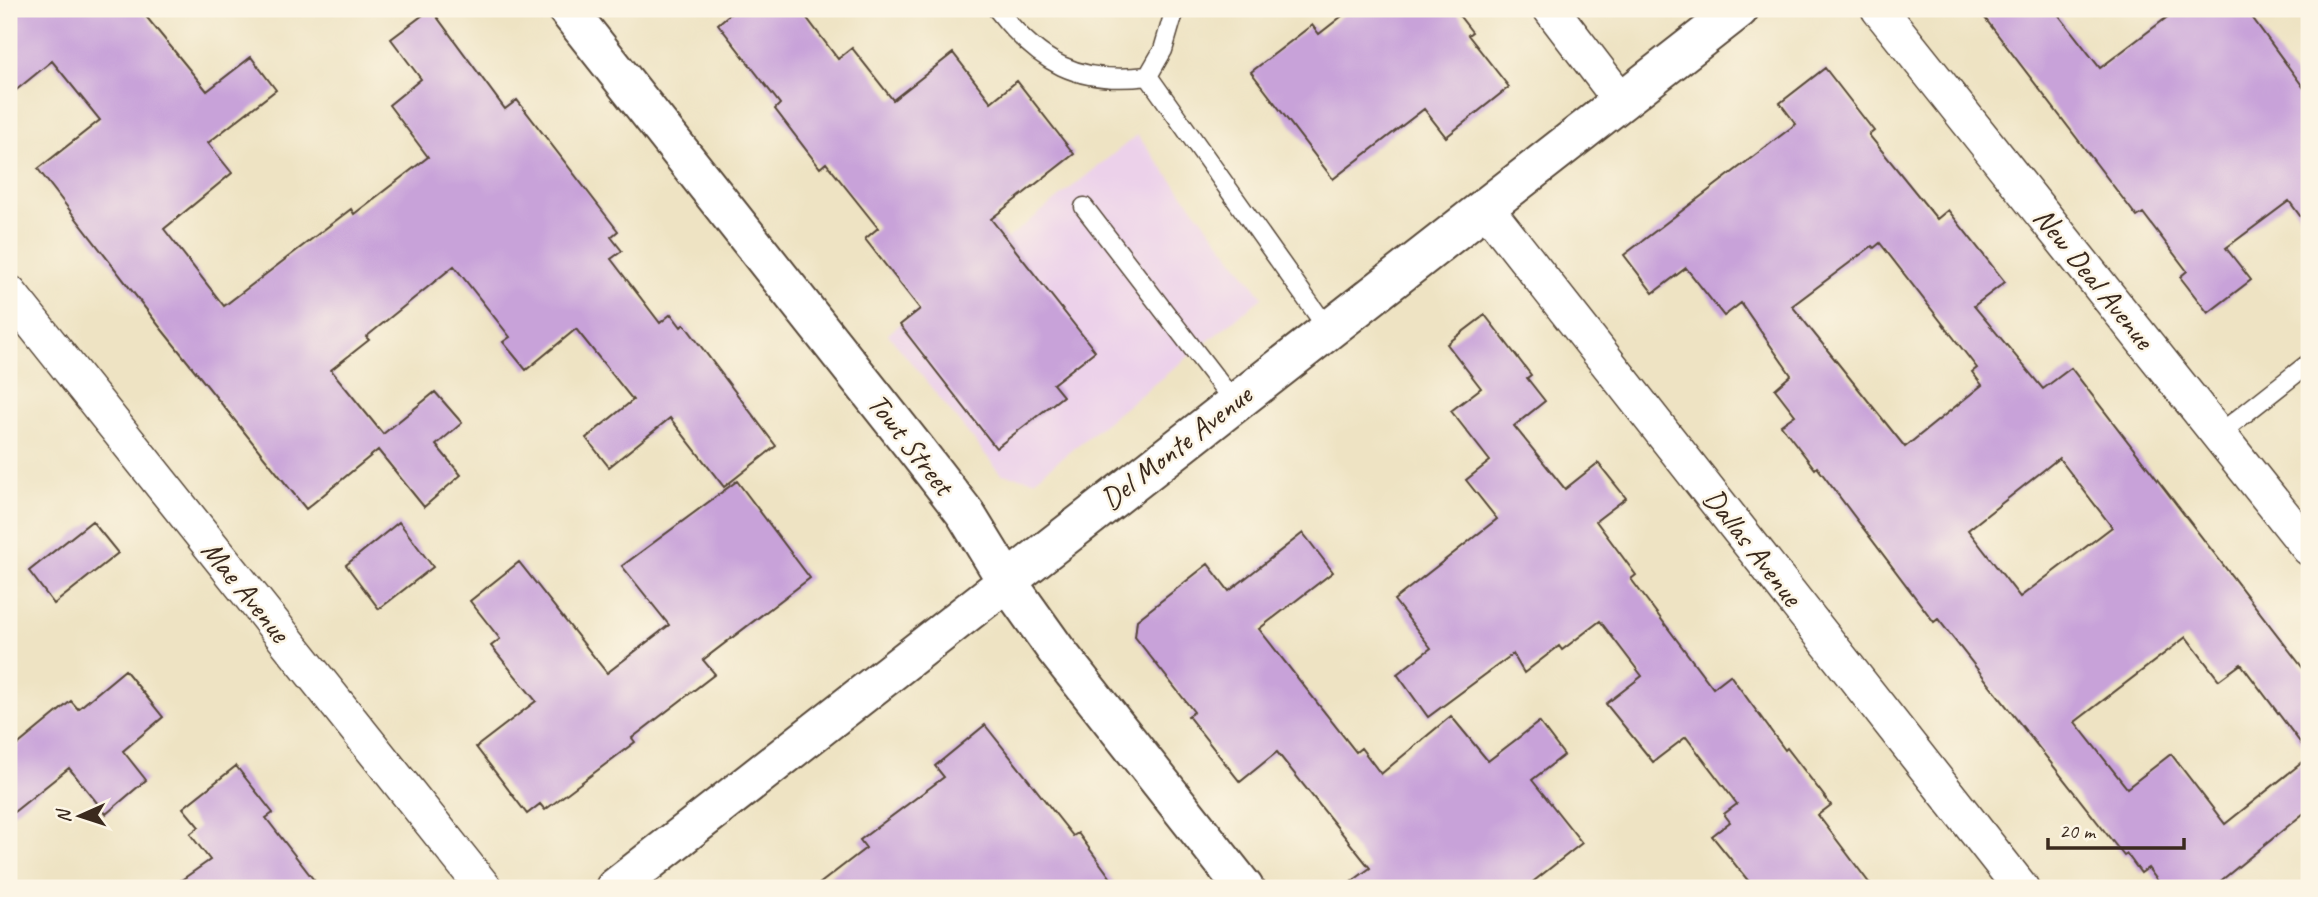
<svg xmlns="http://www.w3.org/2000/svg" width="2318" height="897" font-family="Caveat,sans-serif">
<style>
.built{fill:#ecd1ea}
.building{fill:#c8a2d9;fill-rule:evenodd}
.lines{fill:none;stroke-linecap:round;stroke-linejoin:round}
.service-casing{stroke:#564637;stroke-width:21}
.minor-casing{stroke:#564637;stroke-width:38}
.tertiary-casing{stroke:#564637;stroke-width:42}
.service{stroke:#fff;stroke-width:18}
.minor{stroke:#fff;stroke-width:35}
.tertiary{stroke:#fff;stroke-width:38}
.labels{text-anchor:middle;stroke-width:5;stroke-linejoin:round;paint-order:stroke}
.street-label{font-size:30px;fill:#3b2a1e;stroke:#fcf5e5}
</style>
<rect width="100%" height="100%" fill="#fcf5e5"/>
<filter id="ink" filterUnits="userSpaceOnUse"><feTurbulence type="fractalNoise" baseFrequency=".0143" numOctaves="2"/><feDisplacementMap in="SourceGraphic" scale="14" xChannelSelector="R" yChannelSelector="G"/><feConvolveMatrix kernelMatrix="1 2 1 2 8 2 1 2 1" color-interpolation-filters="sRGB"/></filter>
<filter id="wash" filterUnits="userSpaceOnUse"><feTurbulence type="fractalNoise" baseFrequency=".00686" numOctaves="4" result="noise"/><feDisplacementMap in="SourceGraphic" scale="28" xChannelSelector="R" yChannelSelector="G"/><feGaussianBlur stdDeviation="1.57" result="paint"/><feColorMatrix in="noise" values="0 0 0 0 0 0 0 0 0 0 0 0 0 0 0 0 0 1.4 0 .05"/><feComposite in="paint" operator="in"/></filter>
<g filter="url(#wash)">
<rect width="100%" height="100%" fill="#eee3c3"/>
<!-- built -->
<path class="built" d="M1137 135 1263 297 1034 480 1001 474 888 334Z"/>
<g id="blocks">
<!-- building -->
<path class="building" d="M9 9H140L207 91 251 57 276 90 208 143 232 173 164 229 224 306 351 209 354 214 428 157 389 105 421 79 391 39 431 9 505 109 517 100 618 231 611 237 622 251 611 259 660 323 671 314 681 327 684 324 776 446 724 487 670 418 609 467 586 438 633 400 576 329 526 370 503 342 510 337 454 266 366 337 369 340 331 370 383 434 435 392 462 423 436 445 461 475 424 507 378 450 306 509 159 326 38 169 100 120 52 61 9 96Z
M736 9H800L838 59 852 48 893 100 953 53 991 102 1017 81 1074 154 991 219 1095 351 1053 384 1063 396 996 448 900 325 920 309 865 239 878 228 826 163 820 168 775 109 780 104 718 24Z
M1351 9H1454L1472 32 1468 35 1509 87 1446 137 1424 109 1333 179 1251 72 1312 25 1319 34Z
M1978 9H2054L2100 68 2178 9H2246L2309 95V228L2289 201 2226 248 2251 280 2208 313 2180 277 2187 271 2143 213 2137 217Z
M1825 68 1874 131 1869 135 1937 219 1948 210 2005 282 1974 306 2043 389 2071 368 2309 676V754L2241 664 2219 680 2186 637 2075 722 2127 788 2171 754 2225 824 2309 757V809L2212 888H2163L2148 868 2141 873 2127 854 2124 856 1938 619 1934 622 1817 467 1815 469 1781 425 1795 415 1775 389 1791 375 1741 303 1724 316 1686 268 1653 293 1624 255 1796 124 1780 103ZM1880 243 1977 368 1972 372 1982 385 1905 447 1792 306 1872 246 1874 248ZM2059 458 2112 527 2020 597 1968 530Z
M1485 315 1531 375 1527 378 1545 401 1514 426 1565 489 1598 463 1626 498 1596 521 1636 575 1631 579 1713 688 1730 675 1785 750 1787 748 1831 805 1818 815 1873 888H1754L1712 836 1730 822 1724 814 1737 804 1686 737 1653 762 1606 704 1642 676 1600 621 1562 650 1559 646 1524 673 1513 654 1428 717 1397 674 1431 648 1394 600 1497 519 1466 480 1490 461 1451 411 1481 388 1447 344Z
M737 481 810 578 703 660 715 674 632 738 635 742 545 810 540 804 527 814 476 747 536 701 491 646 500 639 470 601 519 562 607 673 669 625 622 566Z
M92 521 118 553 54 604 29 571Z
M399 522 433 567 379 609 346 565Z
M1303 533 1333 572 1259 629 1356 752 1361 748 1381 774 1451 716 1488 761 1539 722 1564 755 1532 780 1582 843 1525 888H1343L1370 868 1277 752 1240 782 1188 716 1194 712 1135 637 1137 620 1208 564 1229 591Z
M125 670 163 717 123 751 146 780 106 814 69 768 9 816V752L71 701 78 709Z
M985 725 1073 836 1078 833 1118 888H814L866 848 860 840 944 777 935 766Z
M236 766 273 813 266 818 320 888H170L210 860 190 834 199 827 183 808Z"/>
</g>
</g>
<g filter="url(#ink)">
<use href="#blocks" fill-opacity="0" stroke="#564637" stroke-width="2"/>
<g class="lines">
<defs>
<path id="service" d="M997 9C1039 63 1078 85 1148 76
M1148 76 1327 328
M1148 76 1163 50 1175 9
M1084 207 1234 402
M2219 434 2309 363"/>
<path id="minor" d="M1551 9 1622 102
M1879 9 2309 548
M1485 207 2021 888
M9 293 484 888"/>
<path id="tertiary" d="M567 9 917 451 965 513 1006 580 1056 650 1244 888
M615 888 1739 9"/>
</defs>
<!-- service casing -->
<use href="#service" class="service-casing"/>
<!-- minor casing -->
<use href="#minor" class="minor-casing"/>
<!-- tertiary casing -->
<use href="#tertiary" class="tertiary-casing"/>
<!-- service -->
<use href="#service" class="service"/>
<!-- minor -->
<use href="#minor" class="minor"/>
<!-- tertiary -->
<use href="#tertiary" class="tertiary"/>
</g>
</g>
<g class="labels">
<!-- street labels -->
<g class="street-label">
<text transform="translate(2094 278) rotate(51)" y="10">New Deal Avenue</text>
<text transform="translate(911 444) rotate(52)" y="10">Towt Street</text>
<text transform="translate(1176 447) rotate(-38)" y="10">Del Monte Avenue</text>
<text transform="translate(1753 547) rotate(52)" y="10">Dallas Avenue</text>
<text transform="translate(246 591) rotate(51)" y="10">Mae Avenue</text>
</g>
</g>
<!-- margin -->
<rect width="2318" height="897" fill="none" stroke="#fcf5e5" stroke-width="35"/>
<!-- north arrow -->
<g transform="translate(80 816) rotate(267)" stroke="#fcf5e5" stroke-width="5" paint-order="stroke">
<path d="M0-5L12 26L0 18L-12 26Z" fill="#3b2a1e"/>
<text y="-10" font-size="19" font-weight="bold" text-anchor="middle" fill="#3b2a1e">N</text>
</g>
<!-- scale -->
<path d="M2048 838v10h136v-10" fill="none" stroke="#3b2a1e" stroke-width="3.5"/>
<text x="2059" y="838" font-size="21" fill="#3b2a1e" stroke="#fcf5e5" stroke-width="5" paint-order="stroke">20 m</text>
</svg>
